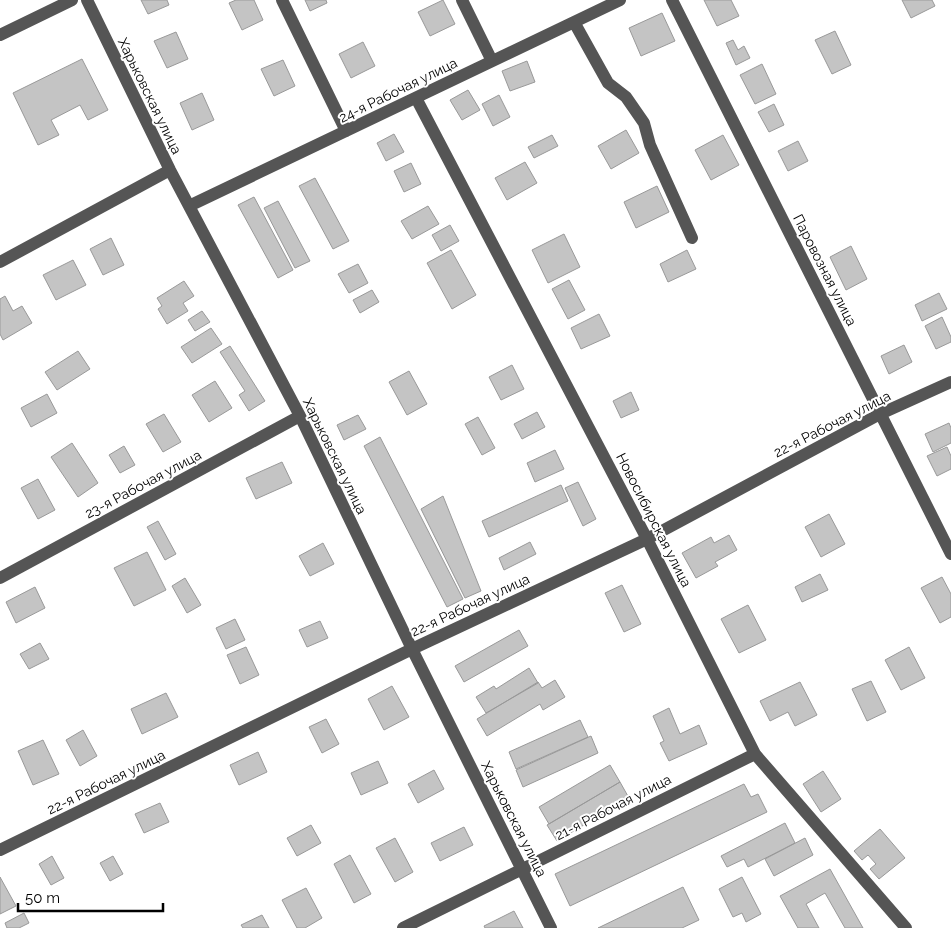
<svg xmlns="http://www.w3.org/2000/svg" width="951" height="928" font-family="Raleway,sans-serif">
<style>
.building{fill:#c4c4c4;stroke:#999}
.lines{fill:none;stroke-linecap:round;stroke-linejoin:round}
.minor{stroke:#555;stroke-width:12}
.labels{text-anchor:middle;stroke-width:4;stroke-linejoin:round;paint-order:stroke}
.street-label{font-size:14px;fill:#000;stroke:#fff}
</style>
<rect width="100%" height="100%" fill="#fff"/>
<!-- building -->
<path class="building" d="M141 0H167L169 5 148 14Z
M236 0H254L263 20 242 30 229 3Z
M305 0H326L327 3 310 11Z
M443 0 455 24 430 36 418 12Z
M704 0H731L739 16 717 26Z
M902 0H932L935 6 911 18Z
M662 13 675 41 641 56 629 28Z
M835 31 851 65 832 74 815 40Z
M176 32 188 59 167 68 154 41Z
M733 40 738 50 744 46 750 58 736 65 726 43Z
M363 42 375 66 351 78 339 54Z
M82 59 108 110 88 120 80 105 51 120 59 135 38 145 13 93Z
M283 60 295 86 274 96 261 69Z
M527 61 535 82 510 91 502 71Z
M762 64 776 94 755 104 740 75Z
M468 90 480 110 462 120 450 100Z
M202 93 214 120 192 130 180 103Z
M499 95 510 117 493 126 482 104Z
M774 104 784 125 769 132 758 112Z
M626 130 639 153 611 169 598 146Z
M394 134 404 152 386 161 377 143Z
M552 135 558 146 534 158 528 147Z
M723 135 739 165 711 180 695 150Z
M798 141 808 161 788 171 778 151Z
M525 162 537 183 507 200 495 178Z
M411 163 421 184 404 192 394 171Z
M315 178 349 241 333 249 299 186Z
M657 186 669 212 636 228 624 202Z
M254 197 293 270 278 278 238 205Z
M278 201 310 261 295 268 264 208Z
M428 206 439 224 412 239 401 221Z
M450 225 459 241 441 251 432 235Z
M564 234 580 267 548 283 532 250Z
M111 238 124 265 103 275 90 249Z
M851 246 867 279 846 290 830 257Z
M451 250 476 295 452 309 427 263Z
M687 250 696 269 668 282 660 264Z
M73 260 86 285 56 300 43 275Z
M358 264 368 283 349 293 338 274Z
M569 280 585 310 568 319 552 289Z
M184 281 194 296 183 303 188 311 167 324 158 309 162 306 157 298Z
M372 290 379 302 360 313 353 300Z
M939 293 947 309 922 321 915 305Z
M5 296 13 311 22 306 32 323 3 340 0 334V299Z
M202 311 210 322 195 331 188 320Z
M599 314 610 336 581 349 571 328Z
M942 317 951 337V342L936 349 925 326Z
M211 328 222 344 192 363 181 347Z
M904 345 912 362 889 374 881 356Z
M230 346 265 401 249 411 239 395 245 391 220 352Z
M78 351 90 369 57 390 45 372Z
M512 365 524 389 501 400 489 377Z
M409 371 427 404 407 415 389 382Z
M215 381 232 408 209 422 192 395Z
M631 392 639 410 621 418 613 401Z
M47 394 57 413 31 427 21 408Z
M537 412 545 427 522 439 514 424Z
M164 414 181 442 163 452 146 424Z
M358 415 366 429 344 440 337 425Z
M478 417 495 448 482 455 465 424Z
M949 423 951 428V443L933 452 925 434Z
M380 437 463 599 447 607 364 446Z
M72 443 98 483 78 497 51 457Z
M124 446 135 465 120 473 109 455Z
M947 447 951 456V469L937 476 927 456Z
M555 450 564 469 535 482 527 463Z
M282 462 292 483 256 499 246 478Z
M38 479 55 510 38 519 21 488Z
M578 482 596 519 583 526 565 488Z
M561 485 568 501 489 537 482 521Z
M443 496 481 591 465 598 421 509Z
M829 514 845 544 821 557 805 527Z
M158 521 176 554 165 560 147 527Z
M729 535 737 550 715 562 718 566 696 578 682 553 711 537 714 543Z
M530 542 536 554 504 570 499 558Z
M323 543 334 564 310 576 299 556Z
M147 552 166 590 134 606 114 568Z
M820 574 828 590 802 602 795 587Z
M942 577 951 594V617L940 623 921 588Z
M185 578 201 605 187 613 172 586Z
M622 585 641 624 624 632 605 593Z
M35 587 45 608 16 623 6 602Z
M748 605 766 640 739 653 721 619Z
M235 619 245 640 226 649 216 628Z
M320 621 328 638 307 647 299 630Z
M519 630 528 646 464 682 455 666Z
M40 643 49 659 29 669 20 654Z
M246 647 259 675 240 684 227 655Z
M909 647 925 678 901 690 885 660Z
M529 668 538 683 486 713 476 697 494 686 496 689Z
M555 680 565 697 543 710 540 704 487 736 477 719 538 682 542 688Z
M871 681 886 712 867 721 852 689Z
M800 682 817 715 795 726 788 712 770 721 760 701Z
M392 686 409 717 384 730 368 699Z
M166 693 178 717 142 734 131 709Z
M669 708 680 734 699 725 707 744 669 761 660 743 664 741 653 716Z
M326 719 339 744 322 753 309 727Z
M580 720 588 737 516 769 509 752Z
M83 730 97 756 80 766 66 740Z
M591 736 598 753 523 787 516 770Z
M43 740 59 774 33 785 18 751Z
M258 752 267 772 239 785 230 765Z
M378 761 388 783 361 795 351 773Z
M610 765 620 782 549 824 539 807Z
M434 770 444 789 418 803 408 784Z
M823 771 841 799 821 812 803 784Z
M620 782 629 798 557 841 547 825Z
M744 784 751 797 758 794 767 812 570 906 555 874Z
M160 803 169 822 144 833 135 814Z
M785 823 795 843 748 867 744 859 727 867 721 856Z
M311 825 321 843 297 856 287 838Z
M464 827 473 845 440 861 431 843Z
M880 829 905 858 879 879 870 869 876 864 868 855 862 860 854 851Z
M395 838 413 872 395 882 376 848Z
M805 838 813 855 774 876 765 859Z
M350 855 371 894 354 903 334 864Z
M52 856 64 878 51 885 39 864Z
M113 856 123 874 110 881 100 863Z
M830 869 863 928H845L825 893 806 904 819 928H798L780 896Z
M0 877 16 906 0 914Z
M742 877 761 914 746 922 742 913 733 917 719 889Z
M683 887 699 920 682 928H598Z
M306 888 322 918 305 928H297L282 900Z
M514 911 523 928H485L484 926Z
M24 913 29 923 19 928H7L5 923Z
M262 915 269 928H243L241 925Z"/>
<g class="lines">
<!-- minor -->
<path class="minor" d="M87 0 170 170 300 416 412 649 551 928
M282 0 346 131
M462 0 492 61
M672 0 951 554
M574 22 608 83 626 97 644 123 650 145 692 238
M0 35 72 0
M416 98 647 539 755 754 906 928
M189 206 620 0
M0 262 170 170
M0 578 300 416
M0 850 412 649 647 539 880 414 951 382
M403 928 755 754"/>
</g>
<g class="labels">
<!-- street labels -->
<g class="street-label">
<text transform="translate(398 90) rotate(-26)" y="5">24-я Рабочая улица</text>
<text transform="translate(150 96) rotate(64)" y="5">Харьковская улица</text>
<text transform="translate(825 270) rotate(63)" y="5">Паровозная улица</text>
<text transform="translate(832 424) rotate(-27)" y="5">22-я Рабочая улица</text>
<text transform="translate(335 456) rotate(64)" y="5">Харьковская улица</text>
<text transform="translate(143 484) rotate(-28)" y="5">23-я Рабочая улица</text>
<text transform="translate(654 520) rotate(63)" y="5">Новосибирская улица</text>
<text transform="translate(470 605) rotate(-25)" y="5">22-я Рабочая улица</text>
<text transform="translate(106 782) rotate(-26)" y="5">22-я Рабочая улица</text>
<text transform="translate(613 807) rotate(-27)" y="5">21-я Рабочая улица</text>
<text transform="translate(514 819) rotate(63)" y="5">Харьковская улица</text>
</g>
</g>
<!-- scale -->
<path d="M18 903v8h145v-8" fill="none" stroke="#000000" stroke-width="2.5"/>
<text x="25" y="903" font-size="15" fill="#000000" stroke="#ffffff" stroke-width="4" paint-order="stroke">50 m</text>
</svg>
